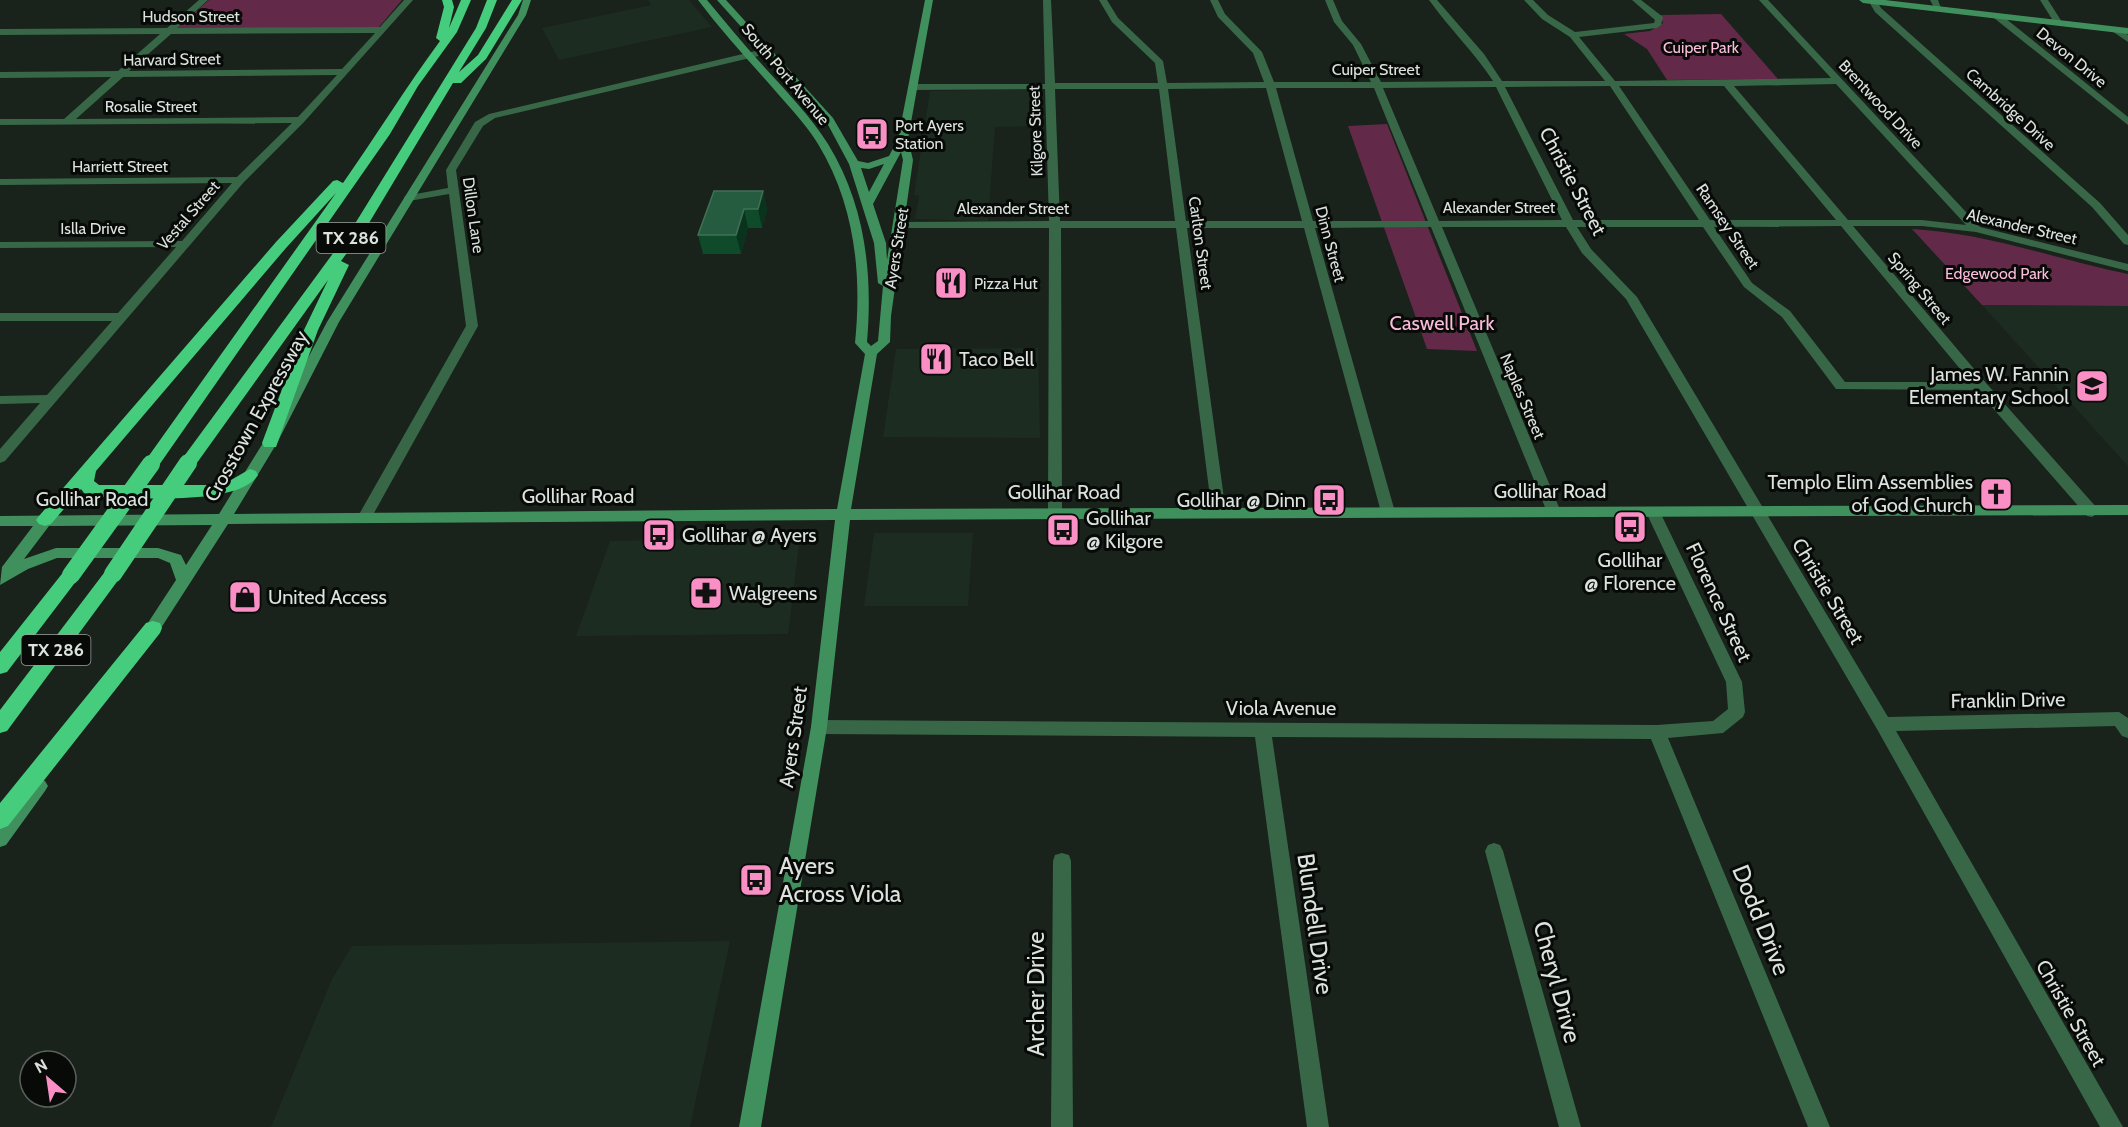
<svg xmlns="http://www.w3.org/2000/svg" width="2128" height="1127" font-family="Cabin,sans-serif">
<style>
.built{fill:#1d2c21}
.green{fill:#622a48}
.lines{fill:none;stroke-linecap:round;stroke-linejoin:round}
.minor{fill:#386747;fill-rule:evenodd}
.secondary{fill:#40905d;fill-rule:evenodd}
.motorway{fill:#45cc7c;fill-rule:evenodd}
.motorway-bridge{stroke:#45cc7c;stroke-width:18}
.wall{fill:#0f4a2b}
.shaded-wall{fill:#0a331d}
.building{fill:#255b3e;stroke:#427057;stroke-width:1.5}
.labels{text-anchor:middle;stroke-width:6;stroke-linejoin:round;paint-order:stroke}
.far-street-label{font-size:16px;fill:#dce2dd;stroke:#070a07}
.far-park-label{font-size:16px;fill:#fbbddb;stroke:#070a07}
.far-poi-label{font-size:16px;fill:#dce2dd;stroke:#070a07;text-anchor:start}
.shield{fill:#070a07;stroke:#9ca19d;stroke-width:1.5}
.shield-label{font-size:18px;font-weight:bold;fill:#dce2dd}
.street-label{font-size:20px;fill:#dce2dd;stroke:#070a07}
.park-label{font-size:20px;fill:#fbbddb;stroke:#070a07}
.poi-label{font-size:20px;fill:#dce2dd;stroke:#070a07;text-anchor:start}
.near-poi-label{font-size:24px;fill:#dce2dd;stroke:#070a07;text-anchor:start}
.near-street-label{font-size:24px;fill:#dce2dd;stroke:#070a07}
</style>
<rect width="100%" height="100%" fill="#19221b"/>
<!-- built -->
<path class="built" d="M648 0H689L712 27 559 60 542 28 651 5Z
M1040 89 1044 92 1042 126 995 127 988 221 915 219 919 196 914 195 930 91Z
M1982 305 2128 306V466Z
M1038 348 1040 438 883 437 896 349Z
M874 533H973L968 606H864Z
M794 537 799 545 788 634 576 636 610 541Z
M730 941 690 1127H271L332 979 352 946Z"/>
<!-- green -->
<path class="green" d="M209 0H402L379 27 178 29 177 27Z
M1721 14 1778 79 1667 80 1647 49 1624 34 1650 31 1663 23 1660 15Z
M1387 124 1477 351 1427 349 1348 126Z
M1912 229C1987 233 2055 259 2128 274V306L1982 305Z"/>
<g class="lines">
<!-- minor -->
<path class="minor" d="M199 0H208L177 28 380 27 404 0H413L304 122 244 182 5 461 0 463V449L40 403 0 404V396L47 395 112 321H0V313H118L176 247 0 248V242L182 241 232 183 0 185V179L237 177 292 123 0 125V119H64L111 77 0 78V72L118 71 160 34 0 35V29L167 28ZM375 33 342 69 129 71 171 34ZM337 75 298 117 76 119 123 77Z
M1043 0H1051L1055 83H1158L1155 63 1112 22 1099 0H1107L1118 18 1163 61 1167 83 1264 82 1253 53 1218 17 1210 0H1218L1225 14 1262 52 1274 82H1371L1353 45 1334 22 1325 0H1333L1342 21 1361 44 1381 82 1493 81C1474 52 1449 28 1429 0H1437L1484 54 1502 81H1605L1570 37 1542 19 1524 0H1533L1548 15 1575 32 1654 23 1655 20 1632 0H1641L1663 17 1661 25 1657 28 1579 37 1615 81 1831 78 1759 0H1768L1980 227 2128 264V271L1976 232 1922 226H1853L1986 383 2097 508 2099 512 2092 517 2087 516 1977 390 1836 389 1782 317 1744 287 1703 227H1577L1591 249 1637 297 1888 717 2119 712 2128 718V738L2122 736 2115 726 1896 731 2123 1127H2100L1877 729 1626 299 1582 253 1566 227H1442L1561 512 1559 516H1549L1547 512 1431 227 1315 228 1395 512 1388 517 1381 512 1304 228H1187L1226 513 1219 518 1212 513 1176 228H1061L1062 513 1055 518 1050 517 1048 513 1049 228H900L894 225 900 222 1049 221 1045 89 913 90 908 87 913 84H1045ZM1836 84 1966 225 1922 220H1848L1734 86ZM1610 86 1699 220H1573L1505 87ZM1619 86H1724L1836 220H1710ZM1496 87 1562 220 1439 221 1383 88ZM1266 88 1302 221H1186L1168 89ZM1276 88H1374L1428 221H1313ZM1055 89H1159L1175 221H1060ZM1841 226 1971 382H1845L1790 311 1752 283 1714 227Z
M1868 0H1876L1881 8 2100 203 2128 235V245L2124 244 2092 207 1875 12Z
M1930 0H1938L1942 11H1936Z
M2040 0H2048L2062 22 2061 24H2055Z
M1994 14H2000L2128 117V125L1994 18Z
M2112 27H2118L2128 35V42L2112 31Z
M768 48 771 49V53L495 118 483 126 456 170 478 326 369 522H359L357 518 466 326 449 194 409 201 404 198 405 196 448 188 446 170 475 122 489 114Z
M1653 507 1660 512 1742 682 1745 712 1743 717 1723 733 1668 738 1830 1127H1808L1651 739 1272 737 1329 1127H1307L1255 737 819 734 813 732 811 727 813 722 819 720 1657 725 1713 721 1728 709 1726 682 1646 512Z
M1494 843 1500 845 1503 851 1581 1127H1559L1485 851 1488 845Z
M1062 853 1069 855 1071 861 1073 1127H1051L1053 861 1055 855Z"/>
<!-- secondary -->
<path class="secondary" d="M523 0H531L526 15 339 322 277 443 234 514 837 509 865 354 855 343C862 274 855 205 818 144 807 126 792 110 778 94 751 63 723 33 698 0H707C726 23 746 47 766 69 788 93 811 117 828 144 865 204 873 273 867 342L871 346 878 341 883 286 878 283 874 243 867 221 849 164 826 121 717 0H726L833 118 858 161 868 163 889 156 898 139 925 0H933L908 139 913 160 891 316 890 342 877 354 851 509 2128 505V515L850 520 827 727 761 1127H739L811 727 835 520 228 524 152 642 146 644 140 642 138 638 176 580 170 563 158 558H57L28 569 0 585 2 567 33 526H0V516L219 514 263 443 327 322 518 15ZM901 152 903 160 887 260 886 243 873 204ZM884 164 869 192 861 168 869 169ZM212 525 186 565 181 555 158 548H56L24 559 49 526Z
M1859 0H1885L2128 28V34L1863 3Z
M39 778 45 781 48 786 45 791 6 845 0 847V825L33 781Z"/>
<!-- motorway -->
<path class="motorway" d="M442 0H452L454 7 449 28 461 0H471L457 32 418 86 390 134 157 468H145L143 464 336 193 286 248 96 471 94 481 99 485H212L231 480 250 469 256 471 258 475C239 507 134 497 99 497L84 493 81 489 51 524 45 526 39 524 36 520 39 516 276 242 333 181 337 180 343 183C376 136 406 87 440 41L436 38 444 7Z
M487 0H497L486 28 459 72 478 55 512 0H522L486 59 461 83H453L369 223 341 261 349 265 318 330 276 447H264L262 443 304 330 328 280 194 467H182L180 463 182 459 356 222 476 28Z
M113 567 119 569 122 574 119 579 7 731 0 733V710L107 569Z
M71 568 77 570 80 575 77 580 7 672 0 674V652L65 570Z
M153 621 160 623 162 628 160 633 8 826 0 829V803L146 623Z"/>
<!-- motorway-bridge -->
<path class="motorway-bridge" d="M113 574 188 463
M71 575 151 464"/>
</g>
<!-- wall -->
<path class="wall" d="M763 191 767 210 762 228H748L741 254H703L698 235Z"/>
<!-- shaded-wall -->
<path class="shaded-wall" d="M763 191 767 210 762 228 758 209Z
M744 209 748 228 741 254 736 235Z"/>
<!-- building -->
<path class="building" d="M714 191H763L758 209H744L736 235H698Z"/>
<!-- icons -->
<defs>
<symbol id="bus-square" viewBox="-11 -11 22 22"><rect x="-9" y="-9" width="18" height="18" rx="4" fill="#fa8fc6" stroke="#070a07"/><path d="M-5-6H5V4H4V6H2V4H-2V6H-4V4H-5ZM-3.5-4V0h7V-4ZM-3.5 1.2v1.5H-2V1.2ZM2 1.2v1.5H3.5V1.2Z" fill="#111"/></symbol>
<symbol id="restaurant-square" viewBox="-11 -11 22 22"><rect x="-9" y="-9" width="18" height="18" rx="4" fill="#fa8fc6" stroke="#070a07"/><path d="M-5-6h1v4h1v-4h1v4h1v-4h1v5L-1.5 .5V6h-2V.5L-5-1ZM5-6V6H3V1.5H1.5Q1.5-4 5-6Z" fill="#111"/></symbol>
<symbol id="school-square" viewBox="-11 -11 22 22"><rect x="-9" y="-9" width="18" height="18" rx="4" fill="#fa8fc6" stroke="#070a07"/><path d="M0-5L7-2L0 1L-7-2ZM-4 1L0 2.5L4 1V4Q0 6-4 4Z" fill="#111"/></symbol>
<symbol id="church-square" viewBox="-11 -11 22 22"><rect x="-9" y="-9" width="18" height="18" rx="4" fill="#fa8fc6" stroke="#070a07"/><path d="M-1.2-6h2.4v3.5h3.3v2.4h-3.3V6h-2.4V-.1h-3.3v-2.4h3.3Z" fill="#111"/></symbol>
<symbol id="pharmacy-square" viewBox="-11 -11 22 22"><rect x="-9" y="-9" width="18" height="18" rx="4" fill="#fa8fc6" stroke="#070a07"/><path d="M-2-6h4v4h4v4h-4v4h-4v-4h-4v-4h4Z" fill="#111"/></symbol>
<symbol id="shop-square" viewBox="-11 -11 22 22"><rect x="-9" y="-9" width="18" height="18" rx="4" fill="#fa8fc6" stroke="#070a07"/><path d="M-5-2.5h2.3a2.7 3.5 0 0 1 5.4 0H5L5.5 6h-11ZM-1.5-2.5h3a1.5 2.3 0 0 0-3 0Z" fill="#111"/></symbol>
</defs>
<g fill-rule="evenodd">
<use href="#bus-square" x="853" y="115" width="38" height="38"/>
<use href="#restaurant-square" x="932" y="264" width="38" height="38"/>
<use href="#restaurant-square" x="917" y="340" width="38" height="38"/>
<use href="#school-square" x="2073" y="367" width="38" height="38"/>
<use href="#church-square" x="1977" y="475" width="38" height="38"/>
<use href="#bus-square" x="1310" y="481" width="38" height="38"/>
<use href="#bus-square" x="1611" y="508" width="38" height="38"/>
<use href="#bus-square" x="1044" y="511" width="38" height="38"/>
<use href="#bus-square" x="640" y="516" width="38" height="38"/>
<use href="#pharmacy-square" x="687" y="574" width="38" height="38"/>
<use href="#shop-square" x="226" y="578" width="38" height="38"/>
<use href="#bus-square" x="737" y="861" width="38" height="38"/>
</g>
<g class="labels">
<!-- far-street labels -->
<g class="far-street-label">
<text x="191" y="22">Hudson Street</text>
<text transform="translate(2072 57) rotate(39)" y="6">Devon Drive</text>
<text transform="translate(172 59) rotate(-1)" y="6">Harvard Street</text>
<text x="1376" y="75">Cuiper Street</text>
<text transform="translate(786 74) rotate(50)" y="6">South Port Avenue</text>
<text transform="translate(1881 104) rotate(47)" y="6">Brentwood Drive</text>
<text x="151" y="112">Rosalie Street</text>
<text transform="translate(2011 109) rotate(42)" y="6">Cambridge Drive</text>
<text transform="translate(1035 131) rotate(-92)" y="6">Kilgore Street</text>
<text x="120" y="172">Harriett Street</text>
<text x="1499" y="213">Alexander Street</text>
<text x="1013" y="214">Alexander Street</text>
<text transform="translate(188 215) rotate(-49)" y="6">Vestal Street</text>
<text transform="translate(474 215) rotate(82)" y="6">Dillon Lane</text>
<text transform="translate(1728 226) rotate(56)" y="6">Ramsey Street</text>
<text transform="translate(2022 226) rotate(13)" y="6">Alexander Street</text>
<text x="93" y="234">Islla Drive</text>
<text transform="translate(1201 243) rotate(82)" y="6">Carlton Street</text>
<text transform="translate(1331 244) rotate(75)" y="6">Dinn Street</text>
<text transform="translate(896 248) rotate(-81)" y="6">Ayers Street</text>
<text transform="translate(1920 288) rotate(50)" y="6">Spring Street</text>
<text transform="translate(1523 396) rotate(67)" y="6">Naples Street</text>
</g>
<!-- far-park labels -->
<g class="far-park-label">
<text x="1701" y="53">Cuiper Park</text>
<text x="1997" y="279">Edgewood Park</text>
</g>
<!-- far-poi labels -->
<g class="far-poi-label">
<text x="895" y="131">Port Ayers<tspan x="895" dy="18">Station</tspan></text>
<text x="974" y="289">Pizza Hut</text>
</g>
<!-- shield labels -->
<g class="shield">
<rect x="316.5" y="223" width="69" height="30" rx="4.5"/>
<rect x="21.5" y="635" width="69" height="30" rx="4.5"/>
</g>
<g class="shield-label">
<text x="351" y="244">TX 286</text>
<text x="56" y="656">TX 286</text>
</g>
<!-- street labels -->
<g class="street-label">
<text transform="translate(1573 181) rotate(62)" y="7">Christie Street</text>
<text transform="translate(256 416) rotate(-61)" y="7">Crosstown Expressway</text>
<text x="1550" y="498">Gollihar Road</text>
<text x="1064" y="499">Gollihar Road</text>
<text x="578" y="503">Gollihar Road</text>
<text x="92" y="506">Gollihar Road</text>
<text transform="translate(1828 591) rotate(59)" y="7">Christie Street</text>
<text transform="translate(1719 602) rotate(65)" y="7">Florence Street</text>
<text transform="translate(2008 700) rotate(-1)" y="7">Franklin Drive</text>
<text x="1281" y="715">Viola Avenue</text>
<text transform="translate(793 737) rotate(-82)" y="7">Ayers Street</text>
<text transform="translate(2071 1013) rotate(60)" y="7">Christie Street</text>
</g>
<!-- park labels -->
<g class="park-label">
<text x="1442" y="330">Caswell Park</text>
</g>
<!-- poi labels -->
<g class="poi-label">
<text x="959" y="366">Taco Bell</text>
<text x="2069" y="381" text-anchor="end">James W. Fannin<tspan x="2069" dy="23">Elementary School</tspan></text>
<text x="1973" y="489" text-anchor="end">Templo Elim Assemblies<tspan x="1973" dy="23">of God Church</tspan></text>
<text x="1306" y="507" text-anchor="end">Gollihar @ Dinn</text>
<text x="1086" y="525">Gollihar<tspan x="1086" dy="23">@ Kilgore</tspan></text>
<text x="682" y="542">Gollihar @ Ayers</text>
<text x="1630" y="567" text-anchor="middle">Gollihar<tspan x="1630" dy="23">@ Florence</tspan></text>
<text x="729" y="600">Walgreens</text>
<text x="268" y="604">United Access</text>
</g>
<!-- near-poi labels -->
<g class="near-poi-label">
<text x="779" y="874">Ayers<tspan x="779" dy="28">Across Viola</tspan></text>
</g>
<!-- near-street labels -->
<g class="near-street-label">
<text transform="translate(1761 920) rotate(68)" y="8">Dodd Drive</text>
<text transform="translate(1315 924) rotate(82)" y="8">Blundell Drive</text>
<text transform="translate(1557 982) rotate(75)" y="8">Cheryl Drive</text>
<text transform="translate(1036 994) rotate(-90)" y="8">Archer Drive</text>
</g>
</g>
<!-- north arrow -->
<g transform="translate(48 1079) rotate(331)"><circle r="28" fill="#070a07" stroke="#5c605d" stroke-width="1.5"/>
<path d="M0-4.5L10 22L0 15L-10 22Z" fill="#fa8fc6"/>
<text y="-9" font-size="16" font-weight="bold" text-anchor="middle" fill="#dce2dd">N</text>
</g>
</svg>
